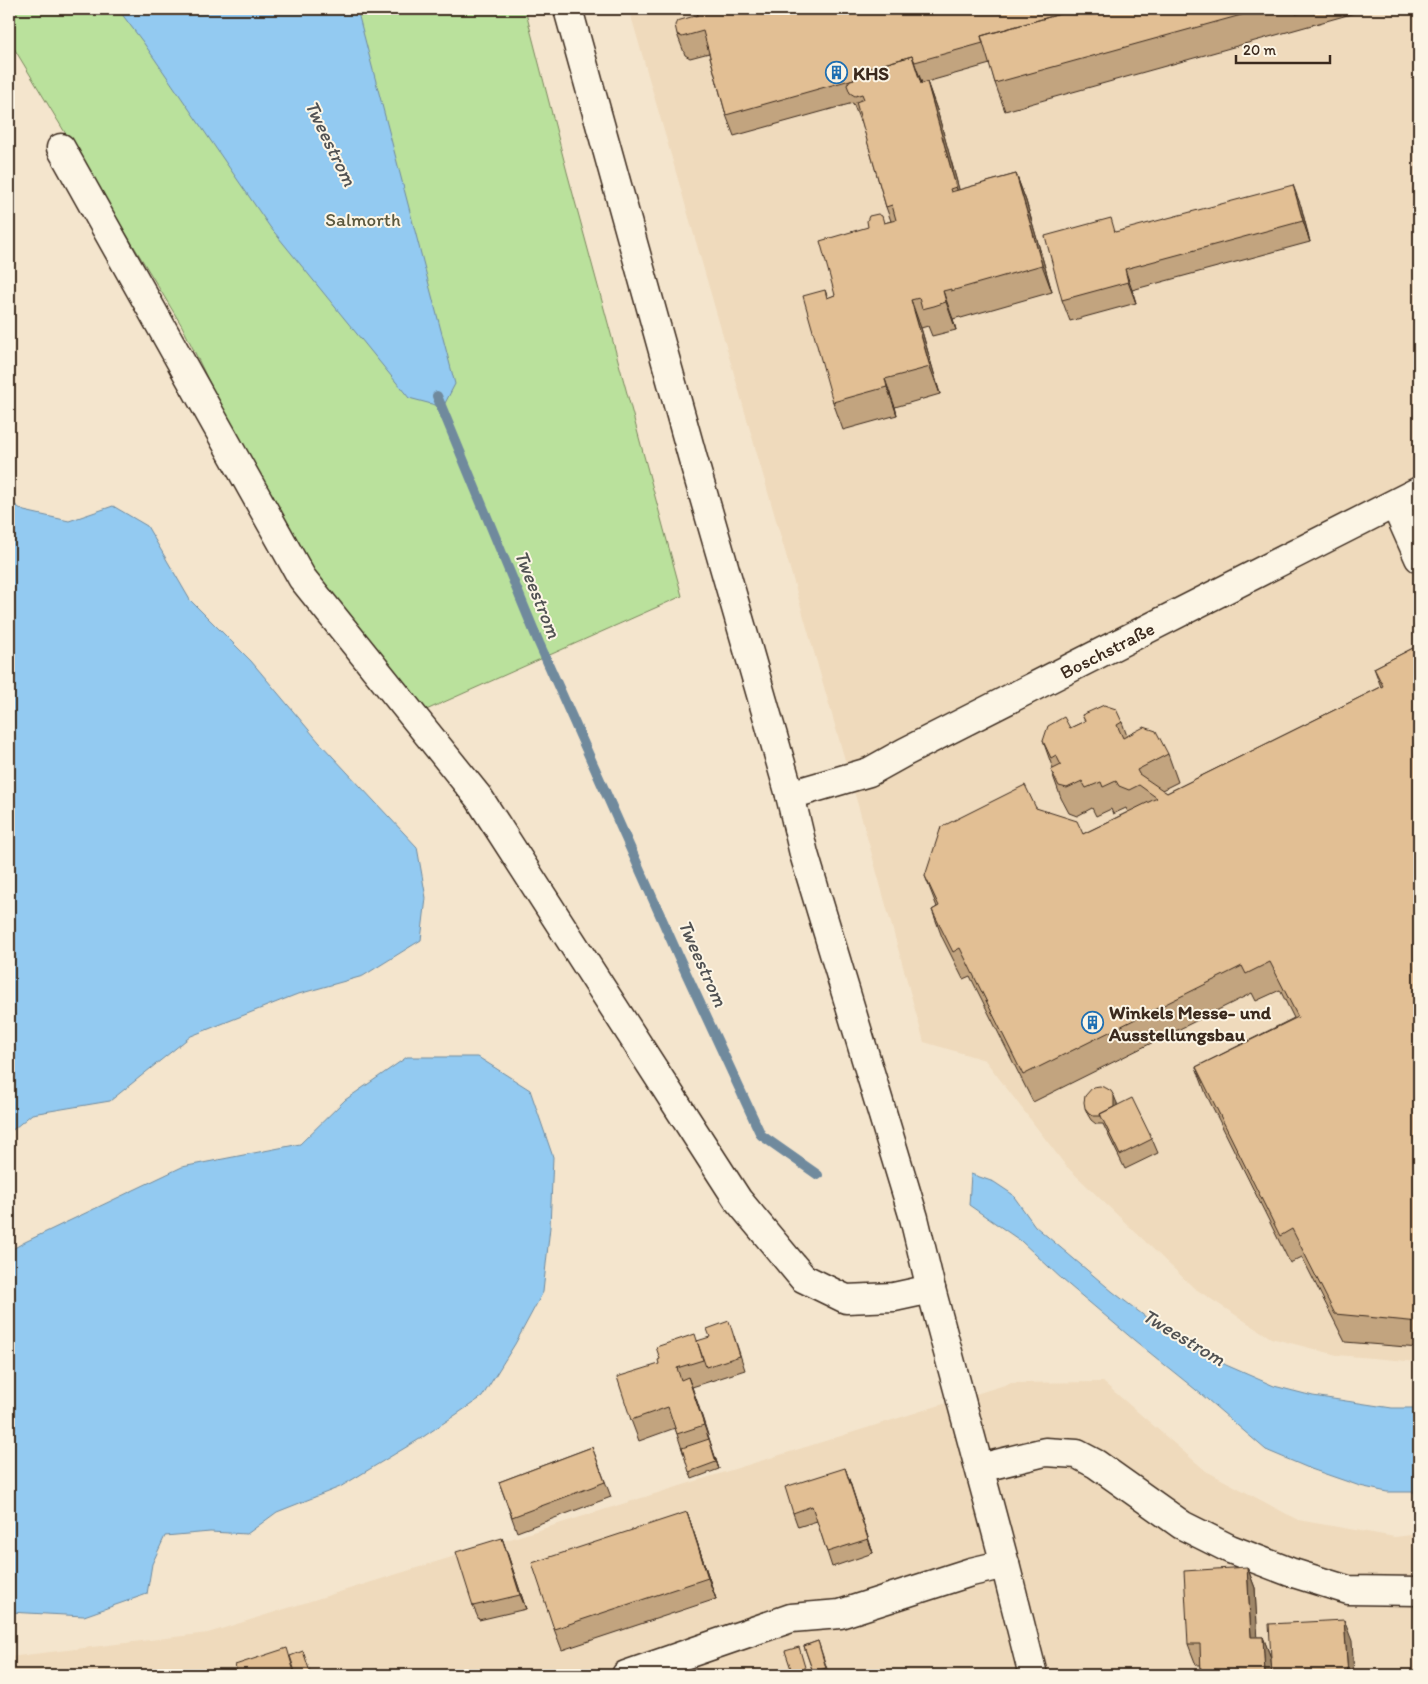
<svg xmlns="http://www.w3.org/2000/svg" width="1428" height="1684" font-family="Itim,sans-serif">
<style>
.built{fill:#efdabc}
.green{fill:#bae19c;stroke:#7a865d}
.water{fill:#93caf1;stroke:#708a9d}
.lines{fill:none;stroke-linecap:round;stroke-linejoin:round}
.stream{stroke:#708a9d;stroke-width:10}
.minor-casing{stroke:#3b2a1e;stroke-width:31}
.major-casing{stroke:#3b2a1e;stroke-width:31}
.minor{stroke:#fcf5e5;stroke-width:28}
.major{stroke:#fcf5e5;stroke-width:28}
.wall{fill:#c2a47f;stroke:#3b2a1e}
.shaded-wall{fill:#9e8668;stroke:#3b2a1e}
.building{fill:#e2bf94;stroke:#3b2a1e}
.labels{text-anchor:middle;stroke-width:4;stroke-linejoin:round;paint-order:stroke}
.poi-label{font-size:19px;font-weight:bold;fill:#3b2a1e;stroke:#fcf5e5;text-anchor:start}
.park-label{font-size:19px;fill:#5b583e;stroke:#fcf5e5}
.street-label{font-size:19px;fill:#3b2a1e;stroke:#fcf5e5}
.water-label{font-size:20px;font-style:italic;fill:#515253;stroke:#fcf5e5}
</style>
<rect width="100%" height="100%" fill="#f4e5cd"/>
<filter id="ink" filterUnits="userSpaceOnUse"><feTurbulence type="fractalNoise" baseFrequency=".02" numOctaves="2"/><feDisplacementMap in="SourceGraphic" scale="10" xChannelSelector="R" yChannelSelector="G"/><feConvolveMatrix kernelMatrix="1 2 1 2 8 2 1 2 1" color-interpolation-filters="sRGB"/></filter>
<g filter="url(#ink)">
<!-- built -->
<path class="built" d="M629 9H1419V1362L1337 1355 1271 1338 1194 1288 1066 1166 985 1060 924 1042 862 819Z
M1103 1382 1206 1471 1298 1520 1395 1537 1419 1534V1675H9V1657L208 1633 1011 1383Z"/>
<!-- green -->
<path class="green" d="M9 9H525L567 172 682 596 424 711 298 565 182 326 9 40Z"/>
<!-- water -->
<path class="water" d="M118 9H357L455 384 443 407 409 398 270 227 143 42Z
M9 501 24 511 69 521 113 506 147 526 190 600 251 661 319 742 417 847 426 898 421 940 363 976 295 995 191 1036 110 1101 32 1114 9 1133Z
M407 1057H478L530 1090 553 1157 550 1227 543 1292 515 1344 482 1397 423 1437 340 1487 277 1512 247 1534 210 1532 165 1536 152 1564 147 1594 84 1616 9 1612V1251L25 1242 182 1167 300 1144 345 1100Z
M971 1174 994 1182 1012 1194 1035 1226 1113 1292 1163 1330 1226 1365 1274 1386 1313 1396 1392 1408H1419V1492H1387L1360 1486 1311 1469 1266 1450 1201 1394 1134 1340 1063 1280 1021 1241 969 1205Z"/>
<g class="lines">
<!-- stream -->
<path class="stream" d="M437 396 539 643 681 962 761 1135 818 1175"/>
<defs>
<path id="minor" d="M61 148 302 578 479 798 738 1200 803 1278 846 1299 894 1297 931 1289
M1395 504 1419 558
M790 795 869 772 905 752 1419 491
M980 1468 1045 1452 1077 1454 1096 1464 1182 1525 1230 1549 1290 1572 1348 1590 1419 1591
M626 1675 791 1618 840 1614 971 1572 1005 1564"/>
<path id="major" d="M568 9 693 459 790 795 804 854 914 1218 931 1289 1005 1564 1033 1675"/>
</defs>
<!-- minor casing -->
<use href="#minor" class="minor-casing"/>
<!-- major casing -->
<use href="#major" class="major-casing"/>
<!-- minor -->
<use href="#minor" class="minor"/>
<!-- major -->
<use href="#major" class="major"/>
</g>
<!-- wall -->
<path class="wall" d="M696 9H1369L1005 111 995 83 990 64 923 83 927 82 937 110 959 190 1016 174 1026 201 1052 292 961 318 960 317 953 319 956 330 932 336 928 326 921 328 940 394 895 407 897 415 843 430 833 402 825 290 828 298 835 295 885 223 891 221 886 207 862 122 860 121 853 103 734 136 726 115 709 53 690 58 685 55 677 34 698 15Z
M1301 206 1310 242 1132 290 1136 303 1070 321 1062 300 1116 232Z
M1419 645V1348L1345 1342 1302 1257 1290 1263 1206 1094 1196 1067 1294 1018 1280 990 1256 1001 1252 993 1033 1102 970 976 963 979 942 937 932 910 937 907 925 876 1036 808 1083 834 1128 812 1126 808 1113 814 1111 809 1096 816 1092 808 1077 816 1069 813 1061 798 1051 770 1053 769 1043 741 1085 721 1082 715 1122 722 1127 736 1168 754 1178 782 1162 790 1167 793 1381 687 1374 668Z
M1117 1103V1106L1152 1139 1158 1153 1125 1169 1103 1124H1096L1091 1120 1088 1115 1085 1108Z
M734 1336 745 1370 711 1381V1380V1381L692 1387 719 1469 692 1479 675 1428 639 1441 631 1420 659 1364 697 1341Z
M592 1447 611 1497 517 1532 499 1482Z
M845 1468 873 1553 832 1567 817 1521 798 1527 793 1513Z
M687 1512 716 1599 562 1650 554 1629Z
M502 1538 526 1609 479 1620 473 1606Z
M1247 1567 1255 1588 1257 1637H1263L1271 1658 1272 1675H1201V1665H1196L1188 1644Z
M818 1641 829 1675H814L804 1646Z"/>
<!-- shaded-wall -->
<path class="shaded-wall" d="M912 56 922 83 921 84Z
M927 82 937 110 966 214 956 187Z
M1016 174 1026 201 1052 292 1042 265Z
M1293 185 1301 206 1310 242 1303 221Z
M1125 269 1132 290 1136 303 1128 282Z
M943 291 953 319 956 330 946 302Z
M911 300 921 328 940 394 930 367Z
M885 379 895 407 897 415 887 387Z
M1114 1096 1117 1103V1115L1111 1113Z
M688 1377 696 1398 719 1469 704 1425Z
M845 1468 850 1482 873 1553 868 1539Z
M687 1512 716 1599 708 1578Z
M502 1538 507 1552 526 1609 520 1595Z
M1247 1567 1255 1588 1259 1659 1251 1637Z
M1344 1620 1352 1641 1354 1675H1348Z
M1263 1637 1271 1658 1272 1675H1265Z"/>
<!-- building -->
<path class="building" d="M696 9H1078L981 36 983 43 915 62 912 56 856 72 858 78 850 80 726 115 703 31 682 37 677 34 675 25 677 21 698 15Z
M1078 9H1263L995 83 981 36Z
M1295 9H1315L1296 14Z
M912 56 921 84 927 82 956 187 950 189 951 192 1016 174 1042 265 951 291V289L943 291 946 302 934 306 922 309 919 298 911 300 930 367 885 379 887 387 833 402 803 296 825 290 827 298 835 295 820 241 868 227 867 221 869 216 878 214 882 216 884 223 896 220 892 205 886 207 856 102 864 99 862 94 855 96 850 93 847 85 850 80 858 78 856 72Z
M1293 185 1303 221 1125 269 1128 282 1062 300 1045 236 1111 218 1115 232Z
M1419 645V1322L1335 1314 1292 1229 1280 1236 1196 1067 1298 1017 1270 962 1246 974 1242 966 1023 1075 960 948 953 952 932 910 939 906 925 876 941 827 1025 785 1036 808 1077 821 1083 834 1157 798 1139 785 1129 790 1119 786 1116 781 1103 787 1101 782 1086 788 1082 781 1067 788 1059 786 1051 770 1061 765 1056 755 1051 758 1043 741 1048 726 1064 717 1070 728 1085 721 1082 715 1104 705 1116 709 1122 722 1117 725 1123 738 1144 727 1156 731 1168 754 1137 770 1139 774 1167 793 1383 686 1374 668Z
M1100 1086 1106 1088 1111 1091 1114 1096V1107L1100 1114 1101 1116H1093L1089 1113 1085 1108 1084 1102 1085 1096 1093 1087Z
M1132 1098 1152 1139 1120 1155 1100 1114Z
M729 1321 740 1356 706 1367 697 1341 710 1337 707 1329Z
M695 1334 703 1360 677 1368 681 1380 688 1377 704 1425 677 1434 668 1407 631 1420 617 1377 659 1364 658 1360 660 1359 656 1347Z
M709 1439 716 1462 689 1472 682 1448Z
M592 1447 605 1482 512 1517 499 1482Z
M845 1468 868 1539 827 1552 812 1506 793 1513 785 1487Z
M687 1512 708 1578 554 1629 532 1563Z
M502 1538 520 1595 473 1606 456 1552Z
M1247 1567 1251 1637H1263L1265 1675H1201L1200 1644H1188L1184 1571Z
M1344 1620 1348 1675H1272L1269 1624Z
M818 1641 826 1668 813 1672 804 1646Z
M799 1647 807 1674 804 1675H793L785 1651Z
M287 1648 295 1675H238L235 1665Z
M303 1651 311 1675H296L290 1656Z"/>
</g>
<!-- icons -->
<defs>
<symbol id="building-ring" viewBox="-11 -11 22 22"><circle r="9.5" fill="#fcf5e5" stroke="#1f6fb2" stroke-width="1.5"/><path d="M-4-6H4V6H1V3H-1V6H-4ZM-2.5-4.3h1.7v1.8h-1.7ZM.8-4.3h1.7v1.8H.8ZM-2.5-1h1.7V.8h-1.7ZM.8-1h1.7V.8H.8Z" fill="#1f6fb2"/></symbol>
</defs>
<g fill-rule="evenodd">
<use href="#building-ring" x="824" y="60" width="25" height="25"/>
<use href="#building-ring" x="1080" y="1010" width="25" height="25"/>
</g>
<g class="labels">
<!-- poi labels -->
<g class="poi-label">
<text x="853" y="80">KHS</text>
<text x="1109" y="1019">Winkels Messe- und<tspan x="1109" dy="22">Ausstellungsbau</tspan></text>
</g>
<!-- park labels -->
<g class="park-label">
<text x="363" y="226">Salmorth</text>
</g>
<!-- street labels -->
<g class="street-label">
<text transform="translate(1107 650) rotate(-27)" y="7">Boschstraße</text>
</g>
<!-- water labels -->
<g class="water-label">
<text transform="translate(331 143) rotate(64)" y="7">Tweestrom</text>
<text transform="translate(538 594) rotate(68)" y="7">Tweestrom</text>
<text transform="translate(703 963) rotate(66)" y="7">Tweestrom</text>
<text transform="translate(1184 1337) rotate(31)" y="7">Tweestrom</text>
</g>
</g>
<!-- margin -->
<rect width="1428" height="1684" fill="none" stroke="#fcf5e5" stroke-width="30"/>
<rect x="15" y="15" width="1398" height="1654" fill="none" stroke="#3b2a1e" stroke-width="2" filter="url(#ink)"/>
<!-- scale -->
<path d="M1236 55v8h94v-8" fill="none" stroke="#3b2a1e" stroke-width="2.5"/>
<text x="1243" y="55" font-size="15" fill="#3b2a1e" stroke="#fcf5e5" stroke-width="4" paint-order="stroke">20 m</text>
</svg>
